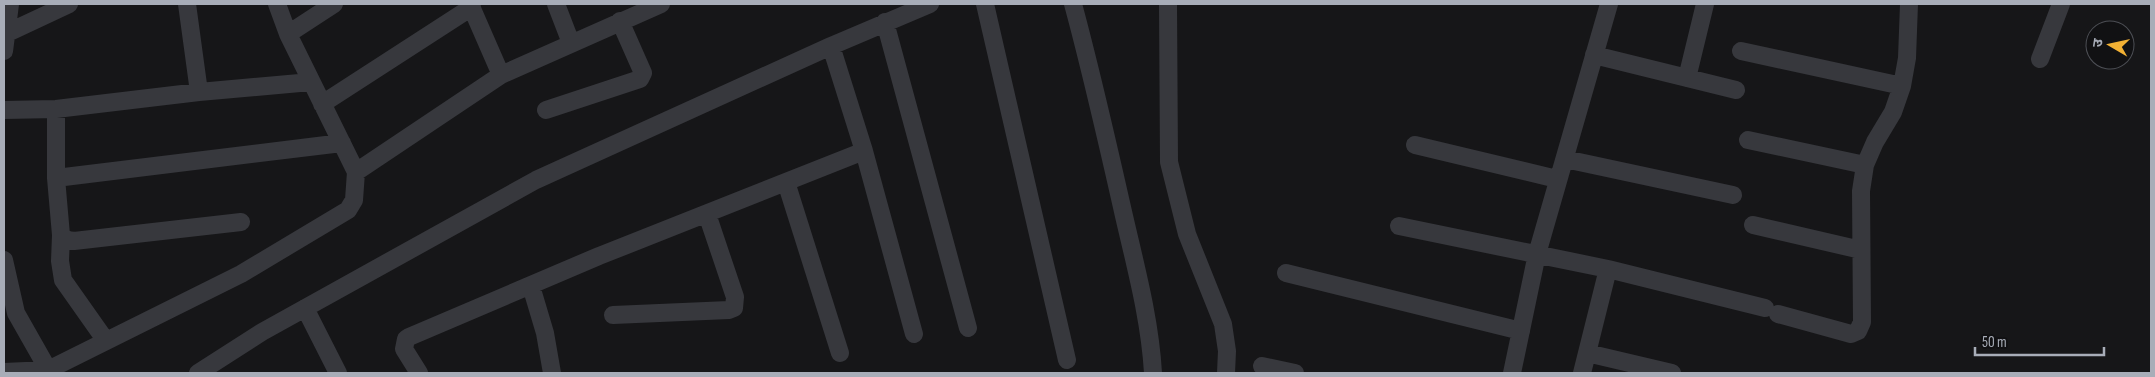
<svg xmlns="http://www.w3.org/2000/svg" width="2155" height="377" font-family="'Sofia Sans Condensed','Noto Sans Devanagari',sans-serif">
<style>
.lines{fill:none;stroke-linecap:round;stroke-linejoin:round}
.minor{stroke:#37383d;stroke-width:18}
</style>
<rect width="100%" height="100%" fill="#161618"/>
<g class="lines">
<!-- minor -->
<path class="minor" d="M187 4 199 92
M277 4 288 34 356 172
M470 4 501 75
M556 4 571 43
M985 4 1067 360
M1073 4C1092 74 1108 145 1124 216 1136 268 1150 320 1153 373
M1168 4 1169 162 1187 234 1223 324 1227 351 1226 373
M885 22 968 328
M5 34 69 4
M288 34 334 4
M4 51 10 4
M1741 51 1902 86
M1594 55 1736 90
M2040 59 2061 4
M1687 78 1705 4
M322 104 472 7
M56 109V178L61 235 67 240 74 241 241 222
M4 110 56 109 199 92 311 82
M546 110 640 79 643 73 620 21
M1748 140 1865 165
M1415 145 1557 179
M864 151 914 334
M1565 159 1733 195
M56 178 342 143
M786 182 840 353
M1753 225 1861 250
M1399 226 1608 269 1765 308
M61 235 60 261 63 280 106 341
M4 260 16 313 50 373
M1286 273 1521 331
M531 286 545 333 552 373
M305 308 338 373
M1778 314 1851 334 1858 331 1862 322 1861 191 1865 165 1875 142 1893 112 1902 86 1907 58 1909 4
M613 315 729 310 734 308 735 297 707 214
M1587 353 1672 373
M1262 366 1295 373
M4 372 48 370 241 274 348 210 354 200 356 172 501 75 661 4
M198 373 262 332 536 180 831 46 930 4
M419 373 404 349 406 339 409 337 599 256 864 151 831 46
M1512 373 1537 254 1609 4
M1582 373 1608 269"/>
</g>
<!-- border -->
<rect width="2155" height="377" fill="none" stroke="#a8adb8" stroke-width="10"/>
<!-- north arrow -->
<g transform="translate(2110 45) rotate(279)"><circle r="24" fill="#111113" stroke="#4d4f55"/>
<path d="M0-4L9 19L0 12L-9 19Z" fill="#f2b134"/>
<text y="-8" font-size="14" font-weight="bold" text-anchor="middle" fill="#a8adb8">उ</text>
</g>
<!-- scale -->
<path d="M1975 347v8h129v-8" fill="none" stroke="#a8adb8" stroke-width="2.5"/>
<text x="1982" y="347" font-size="15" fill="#a8adb8" stroke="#111113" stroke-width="4" paint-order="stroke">50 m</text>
</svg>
